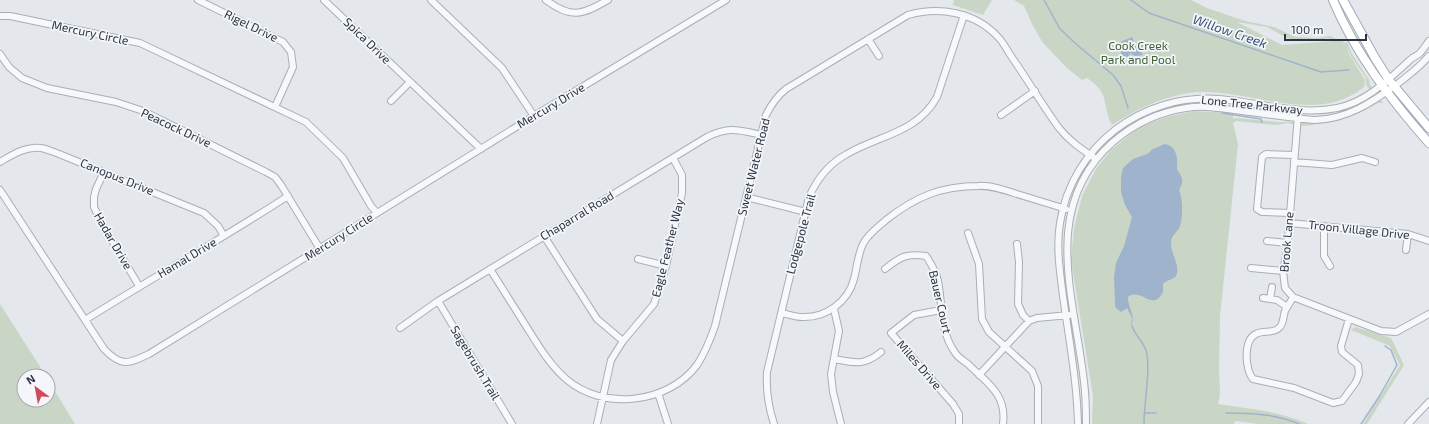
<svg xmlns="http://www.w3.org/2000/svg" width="1429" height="424" font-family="'Exo 2',sans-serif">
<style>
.green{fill:#c9d6c5;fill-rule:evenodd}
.water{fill:#9fb4cc}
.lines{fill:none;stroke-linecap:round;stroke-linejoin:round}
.stream{stroke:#9fb4cc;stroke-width:1.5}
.minor-casing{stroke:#a9aeb7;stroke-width:8}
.major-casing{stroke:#a3abb8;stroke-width:10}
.minor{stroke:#f7f8fa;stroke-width:6}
.major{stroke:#fff;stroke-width:8}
.labels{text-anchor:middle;stroke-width:3.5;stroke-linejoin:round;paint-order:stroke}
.street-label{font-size:12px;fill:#2b3445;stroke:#f4f6f9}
.park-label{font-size:12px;fill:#3f6138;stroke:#f4f6f9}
.water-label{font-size:13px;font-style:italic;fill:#34527a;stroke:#f4f6f9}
</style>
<rect width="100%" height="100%" fill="#e4e7ec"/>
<!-- green -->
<path class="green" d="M954 0H992L983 15 953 5Z
M1014 0H1191L1207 8 1245 21 1274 27 1296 37 1317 38 1330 36 1340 41H1343L1344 43 1347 42 1352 54 1369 80 1370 85 1383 103H1378L1359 113 1338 121 1305 126 1287 123 1277 125 1264 124 1236 121 1233 123 1238 144 1220 316 1219 367 1220 395 1218 404C1249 409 1280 411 1308 424H1258L1236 421 1233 424H1092L1093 396 1071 260 1074 228 1082 196 1096 169 1110 151 1139 127 1166 117 1194 111 1233 113V119L1236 118 1278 122H1321L1379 100 1366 85V78L1351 56 1347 47 1349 54 1365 80 1364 87C1317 125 1255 91 1202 92 1169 93 1139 108 1112 125 1101 103 1111 94 1087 78L1082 80 1067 68 1043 43 1033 26 1024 6ZM1237 22 1267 27 1287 38 1299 41H1317L1328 38 1334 41 1282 45Z
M0 304 46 376H24V400H48V380L75 424H0Z
M1355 327 1391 338 1404 365 1367 424H1363L1400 365 1390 346 1351 330Z"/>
<!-- water -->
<path class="water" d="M1133 37V43L1130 47H1133L1135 45 1134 43C1139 42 1141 43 1144 47L1138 52H1141L1143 55 1135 56 1130 53 1128 57H1122L1120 49 1117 48 1122 41Z
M1165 144C1177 146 1178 159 1177 170 1183 177 1184 182 1179 190 1183 198 1183 217 1180 226 1178 232 1171 235 1171 242 1170 253 1181 265 1176 276 1173 280 1166 280 1163 284V292C1152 313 1142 287 1128 297 1128 309 1136 314 1131 327L1132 318 1127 308 1121 312 1116 308 1115 305 1114 277 1116 263 1124 246 1132 217 1125 205 1121 192V177L1123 168 1133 159 1147 154 1153 149Z"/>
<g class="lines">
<!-- stream -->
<path class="stream" d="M1044 0 1060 29 1075 43 1113 75 1121 86 1128 108
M1131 0 1149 13 1321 72 1349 70
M1222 113 1261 119 1262 122
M1132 326C1135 335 1143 342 1146 350 1151 369 1144 402 1144 424
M1144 413H1156
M1226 413C1250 413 1277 414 1299 424
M1361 424 1379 397 1397 365 1391 350 1385 346"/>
<defs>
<path id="minor" d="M198 0 283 42 291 52 293 67 275 107
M324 0 481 149
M431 0 502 68 534 116
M546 0C571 19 582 15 608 0
M0 16H10L140 43 306 122 343 158 371 206 377 213
M868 39 879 56
M0 54 9 67 22 78 47 88 116 102 143 111 266 172 275 177 281 185 320 249
M391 101 410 82
M1001 115 1035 91
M1298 115 1287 251 1283 271 1285 288 1293 297 1381 331 1396 332 1429 314
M0 162C12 155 26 146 41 148 47 149 53 152 59 154L204 213 218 226 224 236
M1294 162 1332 165 1362 158 1375 162
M104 172 96 189 94 197V207L101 222 139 286
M0 190 104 349C121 367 128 364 149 354L534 116 726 0
M746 197 806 212
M1289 213 1262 212 1257 209 1262 157 1266 154 1295 155
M1289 223 1408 234 1429 241
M1324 226V256L1330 266
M968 233 979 264 982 319 989 332 1032 371 1038 386V424
M544 236 597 319 623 341
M1267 241 1288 243
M1017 244 1019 262 1018 304 1023 315 1029 321
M1406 250 1408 234
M638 259 666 266
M1251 268 1283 271
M490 269C502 288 514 307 526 326 538 345 549 364 566 379 603 411 668 404 697 365 705 353 710 340 715 326L766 115C771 105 777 96 786 89L908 15C939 6 975 12 998 37 1004 43 1008 52 1013 59 1029 82 1043 106 1059 128 1069 141 1083 150 1096 159
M885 269C900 257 906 253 926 256 931 264 936 271 938 281 943 306 939 331 956 354 959 358 964 361 968 364 987 383 1007 394 1003 424
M1293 297C1291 302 1287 306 1285 311 1283 316 1284 324 1279 328 1273 334 1263 330 1256 334 1243 340 1245 370 1253 379L1294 388 1333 403 1342 401 1356 382 1359 374 1358 365 1342 352 1341 346 1349 319
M1263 298 1277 300 1287 307
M1270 299 1272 287
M438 301 512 424
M834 309 839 331 831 374 833 392 841 424
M941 310 914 315 891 333 953 404 959 414V424
M781 313C788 314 795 317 802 317 826 318 848 302 854 279 857 267 858 254 863 244 868 234 878 227 886 220 915 197 941 186 978 186 991 185 1005 190 1017 194 1033 199 1050 204 1066 209
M85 320C152 278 222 239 288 196
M400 328 438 301 707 137C729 126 739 130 762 135
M834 359C855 363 864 366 881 352
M979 375 1029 321 1037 318 1069 315
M658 393 668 424
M597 424 611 360 623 341 654 304 666 266 682 193V175L673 158
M774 424C768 406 766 390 767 372L809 197C817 179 830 163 847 154 880 135 917 133 937 97L964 15
M1078 424C1077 381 1069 339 1063 296 1060 272 1056 248 1060 223 1072 146 1142 93 1219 99 1257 102 1299 116 1337 108 1367 102 1389 79 1411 59 1413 57 1416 56 1419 54 1423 50 1426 45 1429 41
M1086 424C1086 410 1086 396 1084 382 1075 299 1039 207 1113 142 1134 124 1159 112 1186 108 1202 105 1218 108 1234 110 1261 113 1288 118 1315 120 1347 119 1371 103 1396 85 1408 76 1419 68 1429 56
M1408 424 1429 402"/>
<path id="major" d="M1333 0C1355 53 1391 100 1429 143
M1343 0 1375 58 1389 80 1429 128"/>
</defs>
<!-- minor casing -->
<use href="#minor" class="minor-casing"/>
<!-- major casing -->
<use href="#major" class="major-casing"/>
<!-- minor -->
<use href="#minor" class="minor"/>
<!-- major -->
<use href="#major" class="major"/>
</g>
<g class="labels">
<!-- street labels -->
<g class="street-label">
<text transform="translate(251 26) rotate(26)" y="4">Rigel Drive</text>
<text transform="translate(90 33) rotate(12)" y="4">Mercury Circle</text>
<text transform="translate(367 41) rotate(44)" y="4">Spica Drive</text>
<text transform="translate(1252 105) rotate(6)" y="4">Lone Tree Parkway</text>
<text transform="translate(551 106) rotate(-31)" y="4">Mercury Drive</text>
<text transform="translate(176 128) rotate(25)" y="4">Peacock Drive</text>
<text transform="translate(754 167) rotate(-76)" y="4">Sweet Water Road</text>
<text transform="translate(117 177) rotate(22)" y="4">Canopus Drive</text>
<text transform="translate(577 216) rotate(-31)" y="4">Chaparral Road</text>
<text transform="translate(1359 230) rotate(6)" y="4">Troon Village Drive</text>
<text transform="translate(801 234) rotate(-75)" y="4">Lodgepole Trail</text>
<text transform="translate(339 237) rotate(-32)" y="4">Mercury Circle</text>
<text transform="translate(113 241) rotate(60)" y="4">Hadar Drive</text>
<text transform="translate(1287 242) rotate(-85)" y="4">Brook Lane</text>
<text transform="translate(668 248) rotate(-76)" y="4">Eagle Feather Way</text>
<text transform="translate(187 258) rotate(-31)" y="4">Hamal Drive</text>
<text transform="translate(940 302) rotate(77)" y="4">Bauer Court</text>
<text transform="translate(475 363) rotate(59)" y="4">Sagebrush Trail</text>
<text transform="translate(919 365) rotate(49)" y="4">Miles Drive</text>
</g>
<!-- park labels -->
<g class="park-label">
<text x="1138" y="50">Cook Creek<tspan x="1138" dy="14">Park and Pool</tspan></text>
</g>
<!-- water labels -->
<g class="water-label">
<text transform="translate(1230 31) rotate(19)" y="5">Willow Creek</text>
</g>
</g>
<!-- north arrow -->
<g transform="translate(36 388) rotate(328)"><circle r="19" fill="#f4f6f9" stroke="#a4a8b1"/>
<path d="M0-3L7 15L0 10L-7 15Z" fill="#d1495b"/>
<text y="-6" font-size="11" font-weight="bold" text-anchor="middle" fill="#2b3445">N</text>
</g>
<!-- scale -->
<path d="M1285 34v6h81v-6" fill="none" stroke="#2b3445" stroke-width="2"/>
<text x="1291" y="34" font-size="12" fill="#2b3445" stroke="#f4f6f9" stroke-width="3" paint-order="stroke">100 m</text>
</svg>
